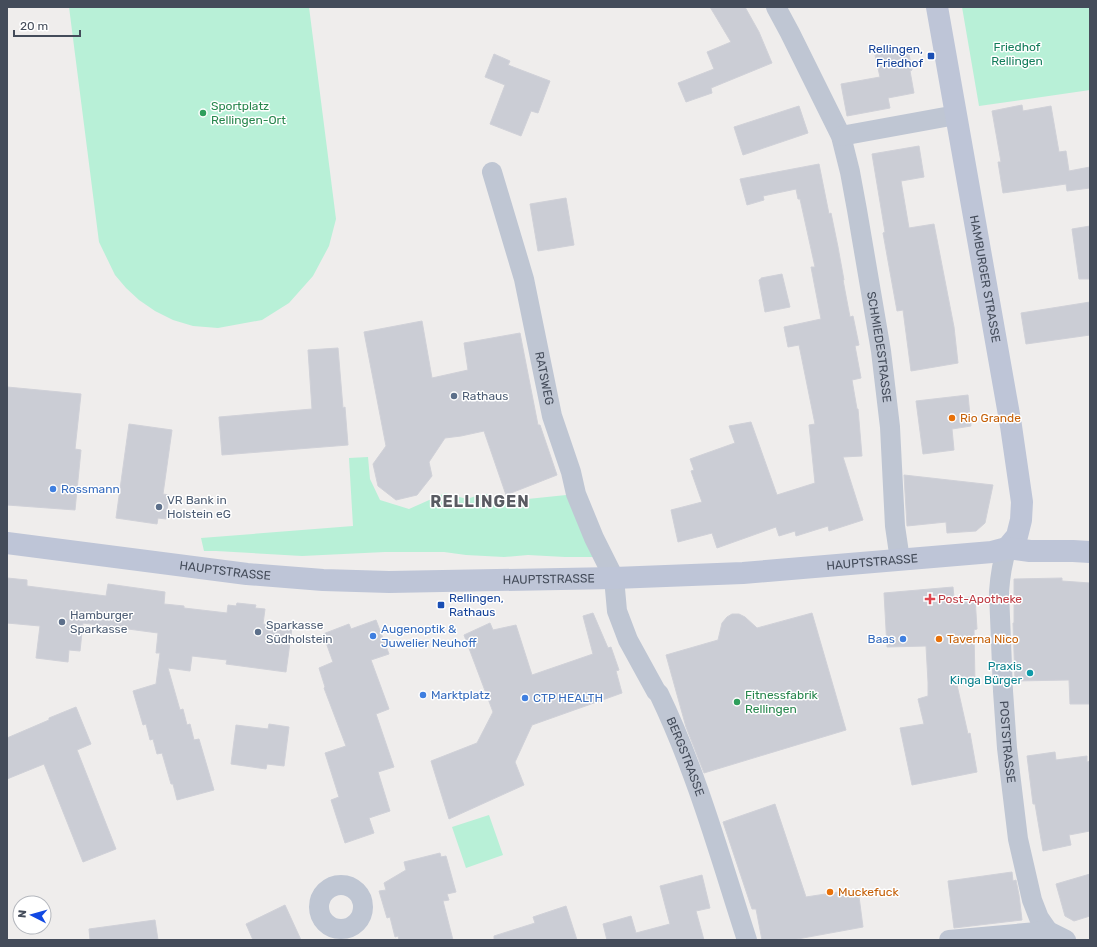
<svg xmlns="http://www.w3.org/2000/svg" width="1097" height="947" font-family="Rubik,sans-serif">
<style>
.green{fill:#b8f0d7}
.building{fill:#cbcdd5;stroke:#d0d1d8}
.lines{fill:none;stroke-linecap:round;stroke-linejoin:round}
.street{stroke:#bfc6d3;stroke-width:20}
.secondary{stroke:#bec5d7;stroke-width:22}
.transit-dot{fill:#1a4fb4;stroke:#fff;stroke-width:1.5}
.leisure-dot{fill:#2e9e5b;stroke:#fff;stroke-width:1.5}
.service-dot{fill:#5c6f8a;stroke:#fff;stroke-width:1.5}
.food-dot{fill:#e8710a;stroke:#fff;stroke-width:1.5}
.shop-dot{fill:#3f7fe0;stroke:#fff;stroke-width:1.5}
.health-dot{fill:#e0444e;stroke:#fff;stroke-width:1.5}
.culture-dot{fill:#0f9aa8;stroke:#fff;stroke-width:1.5}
.labels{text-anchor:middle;stroke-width:3;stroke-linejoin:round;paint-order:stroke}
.park-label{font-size:12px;fill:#137d5b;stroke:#fff}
.transit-label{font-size:12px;fill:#164399;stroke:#fff;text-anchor:end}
.leisure-label{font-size:12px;fill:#27864d;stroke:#fff;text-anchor:start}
.street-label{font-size:12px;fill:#444c5a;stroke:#fff}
.service-label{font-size:12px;fill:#4e5e75;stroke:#fff;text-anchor:start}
.food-label{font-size:12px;fill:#c56008;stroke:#fff;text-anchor:start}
.shop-label{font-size:12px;fill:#366cbe;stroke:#fff;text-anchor:start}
.health-label{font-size:12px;fill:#be3a42;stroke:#fff;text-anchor:start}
.culture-label{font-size:12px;fill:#0d838f;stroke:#fff;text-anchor:end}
.district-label{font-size:16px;font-weight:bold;letter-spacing:1px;fill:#595b62;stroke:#fff}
</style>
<rect width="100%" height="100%" fill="#efedec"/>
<!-- green -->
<path class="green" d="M69 7H309L336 219 329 246 313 276 289 303 262 320 218 328 193 326 173 320 155 311 139 300 126 288 115 275 99 242Z
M962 7H1090V90L979 106Z
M368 457 370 479 380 500 409 509 445 493 467 499 479 495 488 494 497 502 576 494 603 557H565L528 555 504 557 466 555 444 552H385L302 556 216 551H204L201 538 353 526 349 458Z
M489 815 503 855 466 868 452 827Z"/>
<!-- building -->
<path class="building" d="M710 7H745L759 32 772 63 711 88 712 93 686 102 678 83 714 69 707 52 731 42Z
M908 49 912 70 910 71 914 93 888 98 890 108 847 116 841 84 880 77 875 55Z
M494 54 510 61 508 65 550 81 538 113 531 111 521 136 490 124 505 85 485 77Z
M1022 105 1023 111 1051 106 1059 152 1066 151 1069 171 1090 167V188L1067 191 1066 184 1003 193 998 162H1001L992 111Z
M799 106 808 133 743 155 734 127Z
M919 146 924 177 901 181 909 228 934 224 954 327 958 363 911 371 903 310 897 311 883 233 885 232 872 154Z
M819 164 829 214 831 213 838 247 844 280H843L850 317 853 316 859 345 855 346 861 378 852 380 857 409H858L862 456 843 457 863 520 829 531 828 526 796 536 795 531 779 536 776 527 717 548 712 533 678 542 671 510 702 502 691 471 694 470 690 459 735 443 729 426 751 422 777 495 815 483 809 425 815 424 799 345 788 347 784 327 821 319 811 267H815L800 199H798L796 189 763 196 764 200 747 205 740 179Z
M566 198 574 245 538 251 530 204Z
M1090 226V279H1079L1072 229Z
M782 274 790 307 765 312 759 280 761 279V278Z
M1090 302V335L1026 344 1021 313Z
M422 321 432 378 468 370 464 343 520 333 538 425H540L557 475 506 495 484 431 461 436 445 438 429 462 432 476 417 495 396 500 378 486 373 464 386 446 364 332Z
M338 348 343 408 345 407 348 445 222 455 219 417 312 409 308 350Z
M7 387 81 394 75 449 81 450 75 510 7 505Z
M968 395 971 426 952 429 954 450 923 454 916 401Z
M129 424 172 430 163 494 169 495 166 519 158 518 157 524 116 518Z
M904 475 993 485 985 523 976 531 947 533 946 522 907 526Z
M7 578 27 580V586L106 596 108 584 165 592 164 604 184 606V608L227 613 228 605 236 606 237 603 256 605 255 608 265 609 263 624 292 628 286 672 226 664 227 660 192 656 190 671 168 668 180 710 183 709 187 725 190 724 194 740 199 739 214 790 177 800 173 784H171L162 753 157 754 153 739 150 740 146 724 143 725 133 691 156 684 160 653H156L158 633 83 623 80 651 69 650 68 662 36 658 40 626 7 623Z
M1062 578V581L1090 583V704H1070L1069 680 1015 681 1013 623H1014V579Z
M953 587 954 598 975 597 977 629 974 630 975 683 957 685 968 734 970 733 977 772 912 785 900 728 924 724 918 699 928 696V682L926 646 887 647 884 593Z
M593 613 608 648 611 647 619 670 616 671 622 693 532 725 515 762 524 785 449 819 431 761 477 743 493 712 464 635 490 623 493 630 516 625 532 675 593 654 583 616Z
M812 613 846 730 704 773 686 727 666 655 718 640 722 623 727 617 732 614H739L745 617 757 628Z
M376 620 389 654 371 660 389 709 376 714 394 767 378 772 390 811 369 818 374 833 345 843 331 800 339 797 325 753 346 746 324 688 325 687 319 668 333 662 323 634 349 624 351 629Z
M76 707 91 744 77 750 116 849 83 862 44 764 7 779V738L49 720V718Z
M269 724 289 727 284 766 267 764 266 769 231 764 236 725 268 729Z
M1055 752 1056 760 1087 756V762L1090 761V831L1069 835 1071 845 1043 851 1035 804H1033L1027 756Z
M775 804 806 897 858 889 863 927 792 940H762L756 909H752L723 822Z
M440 853 441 857 446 856 456 892 447 894 449 900 443 901 453 940H399L398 936 395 937 390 917 387 918 379 891 386 890 384 883 406 870 404 862Z
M1012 872 1013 881 1016 880 1019 895 1022 920 954 928 948 881Z
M1090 874V916L1074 921 1065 916 1056 884Z
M702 875 710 908 696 911 704 940H607L603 924 631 916 636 933 670 924 660 886Z
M285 905 301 940H253L246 924Z
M566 906 577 940H494V936L535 923 533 917Z
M155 920 158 940H90L89 929Z"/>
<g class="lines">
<!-- street -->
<g class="street">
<path id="s1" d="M776 7 790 33 841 136 850 172 857 210 881 351 890 427 895 526 900 560"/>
<path d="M841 136 956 115"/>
<path id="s2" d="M492 172 524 279 552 416 571 472 576 494 594 538 614 578 617 611 628 640 656 691 659 694C697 773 720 857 747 940"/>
<path id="s3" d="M1007 548C1002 563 1000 577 999 592L1003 691 1007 748 1018 839 1032 900 1039 918 1048 931"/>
<circle cx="341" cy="907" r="22"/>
<path d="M949 940 1048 931 1066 940"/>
</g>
<!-- secondary -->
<g class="secondary">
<path id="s4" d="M937 7 1011 426 1022 502 1021 520 1017 536 1007 548"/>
<path id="s5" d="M7 543 247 574 323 580 389 582 614 578 743 573 992 552 1007 548 1030 551H1073L1090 552"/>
</g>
</g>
<!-- markers -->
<g class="transit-dot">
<rect x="927" y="52" width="8" height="8" rx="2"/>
<rect x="437" y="601" width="8" height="8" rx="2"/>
</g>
<g class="leisure-dot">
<circle cx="203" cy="113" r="4"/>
<circle cx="737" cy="702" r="4"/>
</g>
<g class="service-dot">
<circle cx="454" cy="396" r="4"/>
<circle cx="159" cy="507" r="4"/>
<circle cx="62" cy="622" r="4"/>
<circle cx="258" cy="632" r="4"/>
</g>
<g class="food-dot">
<circle cx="952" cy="418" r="4"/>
<circle cx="939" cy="639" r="4"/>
<circle cx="830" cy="892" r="4"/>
</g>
<g class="shop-dot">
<circle cx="53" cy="489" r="4"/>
<circle cx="373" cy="636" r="4"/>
<circle cx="903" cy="639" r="4"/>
<circle cx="423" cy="695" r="4"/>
<circle cx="525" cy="698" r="4"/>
</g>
<path class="health-dot" d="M928 593h4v4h4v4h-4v4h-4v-4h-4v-4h4z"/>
<circle class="culture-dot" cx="1030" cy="673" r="4"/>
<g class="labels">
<!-- park labels -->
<g class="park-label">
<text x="1017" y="51">Friedhof<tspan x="1017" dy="14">Rellingen</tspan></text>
</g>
<!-- transit labels -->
<g class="transit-label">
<text x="923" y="53">Rellingen,<tspan x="923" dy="14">Friedhof</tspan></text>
<text x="449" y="602" text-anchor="start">Rellingen,<tspan x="449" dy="14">Rathaus</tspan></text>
</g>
<!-- leisure labels -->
<g class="leisure-label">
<text x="211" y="110">Sportplatz<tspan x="211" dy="14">Rellingen-Ort</tspan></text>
<text x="745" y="699">Fitnessfabrik<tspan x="745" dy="14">Rellingen</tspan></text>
</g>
<!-- street labels -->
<g class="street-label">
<text dy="4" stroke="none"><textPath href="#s4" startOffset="276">HAMBURGER STRASSE</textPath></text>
<text dy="4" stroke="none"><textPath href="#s1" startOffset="359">SCHMIEDESTRASSE</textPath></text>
<text dy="4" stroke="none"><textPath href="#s2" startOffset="213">RATSWEG</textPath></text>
<text dy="4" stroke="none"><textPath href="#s5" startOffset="868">HAUPTSTRASSE</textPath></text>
<text dy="4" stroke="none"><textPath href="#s5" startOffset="220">HAUPTSTRASSE</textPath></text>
<text dy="4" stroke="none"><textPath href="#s5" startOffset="544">HAUPTSTRASSE</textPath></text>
<text dy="4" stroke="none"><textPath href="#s3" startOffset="195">POSTSTRASSE</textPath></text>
<text dy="4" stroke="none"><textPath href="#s2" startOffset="620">BERGSTRASSE</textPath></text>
</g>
<!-- service labels -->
<g class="service-label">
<text x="462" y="400">Rathaus</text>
<text x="167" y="504">VR Bank in<tspan x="167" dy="14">Holstein eG</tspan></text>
<text x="70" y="619">Hamburger<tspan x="70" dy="14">Sparkasse</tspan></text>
<text x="266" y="629">Sparkasse<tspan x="266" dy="14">Südholstein</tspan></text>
</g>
<!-- food labels -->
<g class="food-label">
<text x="960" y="422">Rio Grande</text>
<text x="947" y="643">Taverna Nico</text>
<text x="838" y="896">Muckefuck</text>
</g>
<!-- shop labels -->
<g class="shop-label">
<text x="61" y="493">Rossmann</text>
<text x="381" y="633">Augenoptik &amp;<tspan x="381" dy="14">Juwelier Neuhoff</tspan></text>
<text x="895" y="643" text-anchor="end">Baas</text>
<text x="431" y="699">Marktplatz</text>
<text x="533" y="702">CTP HEALTH</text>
</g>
<!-- health labels -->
<g class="health-label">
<text x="938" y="603">Post-Apotheke</text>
</g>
<!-- culture labels -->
<g class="culture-label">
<text x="1022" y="670">Praxis<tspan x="1022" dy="14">Kinga Bürger</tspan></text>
</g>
<!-- district labels -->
<g class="district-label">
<text x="480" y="507">RELLINGEN</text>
</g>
</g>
<!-- border -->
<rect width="1097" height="947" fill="none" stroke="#444c5a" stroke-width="16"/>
<!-- north arrow -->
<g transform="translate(32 915) rotate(276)"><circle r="19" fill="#ffffff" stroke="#b4b7bd"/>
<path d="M0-3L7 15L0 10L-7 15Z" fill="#1249e3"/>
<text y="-6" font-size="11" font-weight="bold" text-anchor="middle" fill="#444c5a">N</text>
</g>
<!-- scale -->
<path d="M14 30v6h66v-6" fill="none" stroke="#444c5a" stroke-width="2"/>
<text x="20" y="30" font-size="12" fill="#444c5a" stroke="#ffffff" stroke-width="3" paint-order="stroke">20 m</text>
</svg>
